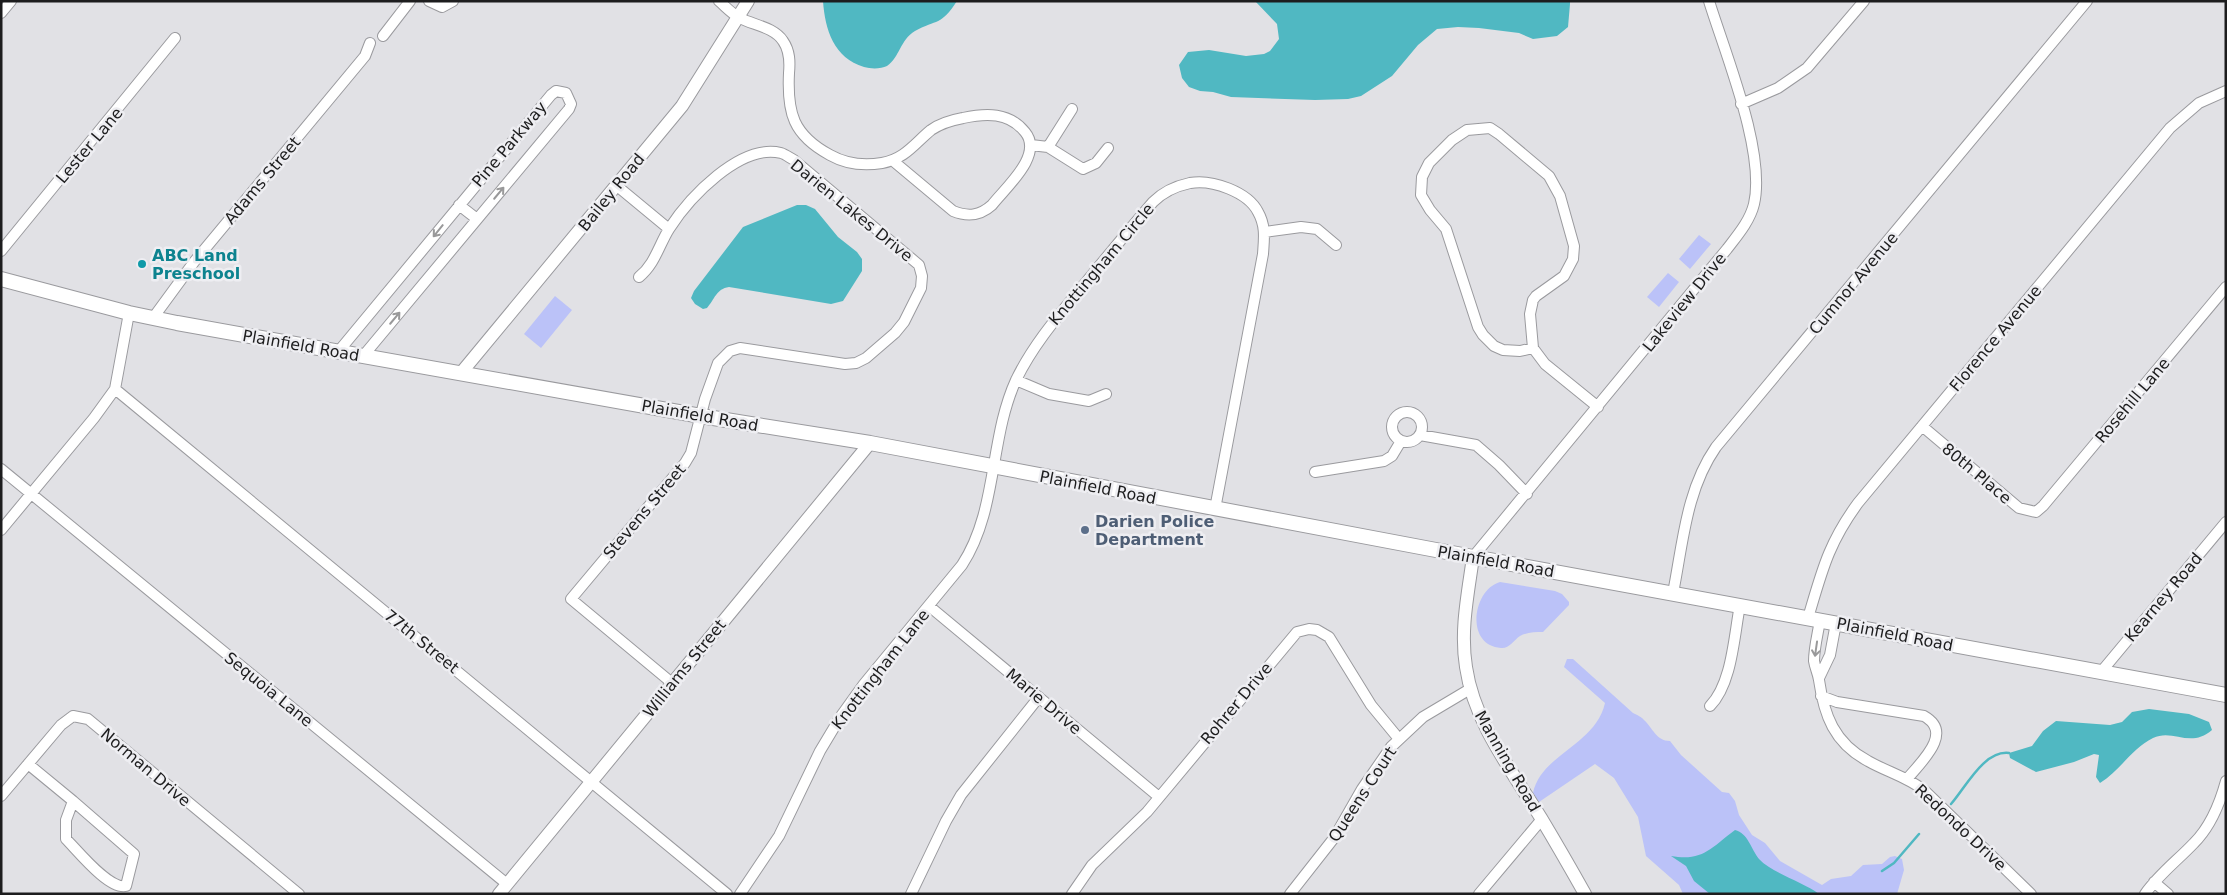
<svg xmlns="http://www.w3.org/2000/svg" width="2227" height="895" font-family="'DejaVu Sans',sans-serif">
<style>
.green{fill:#bbc2f8}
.water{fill:#50b8c2}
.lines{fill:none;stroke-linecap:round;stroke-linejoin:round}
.stream{stroke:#50b8c2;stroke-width:2.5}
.minor-casing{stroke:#9a9a9e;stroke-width:12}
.tertiary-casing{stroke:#9a9a9e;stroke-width:14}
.secondary-casing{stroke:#9a9a9e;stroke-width:16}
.minor{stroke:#fff;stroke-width:10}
.tertiary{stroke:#fff;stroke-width:12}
.secondary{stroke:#fff;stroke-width:14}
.oneway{stroke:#99999a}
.culture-dot{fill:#0f9aa8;stroke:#eeeef2;stroke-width:2}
.service-dot{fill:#5c6f8a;stroke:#eeeef2;stroke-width:2}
.labels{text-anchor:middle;stroke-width:5;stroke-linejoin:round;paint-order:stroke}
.street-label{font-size:16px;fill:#1d1d1e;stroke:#eeeef2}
.culture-label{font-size:16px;font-weight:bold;fill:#0d838f;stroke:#eeeef2;text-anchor:start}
.service-label{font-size:16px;font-weight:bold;fill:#4e5e75;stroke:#eeeef2;text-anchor:start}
</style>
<rect width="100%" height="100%" fill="#e1e1e5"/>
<!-- green -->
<path class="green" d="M1699 235 1711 244 1690 269 1679 259Z
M1668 273 1679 282 1659 307 1647 297Z
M555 296 572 310 541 348 524 334Z
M1500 582 1555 591 1562 594 1569 602V605L1543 632C1535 632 1527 632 1520 636 1514 640 1509 649 1501 648 1465 646 1472 590 1500 582Z
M1567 659H1573L1633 713C1637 715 1642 717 1644 720 1653 728 1656 741 1670 741L1681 755 1722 792 1729 793 1735 801 1739 815 1752 835 1765 843 1780 861 1822 885 1831 879 1851 876 1863 865 1882 864 1890 857 1895 856 1902 859 1904 870 1897 894H1683L1679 885 1646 856 1638 817 1614 778 1595 764 1539 802 1533 793C1541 754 1595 746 1605 703L1564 667Z"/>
<!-- water -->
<path class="water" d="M823 1H957C941 26 937 19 915 31 900 40 900 57 887 66 881 69 871 69 864 67 834 58 825 30 823 1Z
M1255 1H1570V4L1568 27 1557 36 1533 39 1519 33 1479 28 1458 27 1437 29 1418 45 1392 76 1361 96 1348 99 1315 100 1231 97 1213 92 1200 91 1189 87 1182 78 1179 65 1188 52 1209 50 1246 56 1264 54 1270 51 1279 39 1277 24Z
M797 205H806L815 209 838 237 857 252 862 259V271L843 301 831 304 729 287C716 289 715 299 707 308L703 309 695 304 691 298 694 291 743 227Z
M2149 709 2189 714 2209 722 2212 730C2190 749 2173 728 2153 738 2132 748 2120 771 2100 783L2096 777 2099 755 2094 754 2074 762 2036 772 2010 758 2009 753 2032 746 2043 731 2056 721 2110 725 2122 722 2132 712Z
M1735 830C1748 833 1751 849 1759 859 1772 873 1803 882 1819 894H1710L1694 881 1686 866 1671 856C1703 862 1712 847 1735 830Z"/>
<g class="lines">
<!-- stream -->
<path class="stream" d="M1951 804C1966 787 1984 750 2009 753
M1882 871 1894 863 1919 834"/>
<defs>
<path id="minor" d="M429 1 442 7 453 1
M719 1C726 7 732 14 740 18 753 25 774 27 783 41 790 51 790 62 789 73 787 113 793 135 830 155 846 164 864 166 882 163 905 159 915 143 931 130 941 123 952 120 963 118 986 113 1009 112 1025 132 1044 155 1006 187 992 205 980 216 968 217 953 211L892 160
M1 13 11 1
M383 36 410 1
M1741 104 1778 88 1807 68 1864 1
M1031 145 1048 147 1083 169 1096 163 1108 148
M1048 147 1072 109
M617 186 669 229
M459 205 477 219
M1265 232 1301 227 1317 229 1336 245
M1 251 175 38
M639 277C655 264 659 245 669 229 689 198 740 143 781 153 785 154 790 158 794 160L919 265 922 276 921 288 904 322 895 333 866 358 856 363 845 364 740 348 730 351 718 363 705 399 691 453 685 463 571 599 672 683
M153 318 194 262 365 56 370 43
M1533 348 1530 314 1533 300 1536 296 1564 276 1573 259 1574 246 1560 196 1549 176 1499 134 1490 128 1467 130 1452 140 1429 163 1422 177 1421 195 1430 210 1446 229 1478 327 1483 335 1494 346 1503 350 1520 351 1533 348 1545 364 1598 407
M338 352 551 95 556 91 566 93 571 104 569 109 364 355
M1016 380 1049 394 1089 401 1106 394
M115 389 727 894
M1392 427a15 15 0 1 1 30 0a15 15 0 1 1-30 0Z
M1922 426 2019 508 2036 512 2043 506 2226 287
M1420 435 1476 445 1499 465 1527 494
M1 469 507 884
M1315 472 1384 461 1392 456 1401 441
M1 530 94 418 115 389 129 313
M1473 557 1727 249C1737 236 1750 221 1754 204 1766 152 1725 53 1709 1
M1673 593C1683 543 1686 490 1716 447L2087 1
M929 606 1159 797
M1808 618C1822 571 1828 544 1858 503L2170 128 2199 103 2226 91
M1820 620C1818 633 1814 648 1814 661 1815 668 1818 673 1819 680 1824 715 1834 743 1868 761 1887 772 1908 777 1925 791L2031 894
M2101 672 2226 522
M1819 678 1830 655 1836 623
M1821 696 1837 702 1924 716C1954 733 1921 762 1907 779
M1710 706C1732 684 1734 636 1740 605
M28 764 73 801
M1 796 61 725 73 716 88 719 299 894
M73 801 134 854 126 886C109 890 78 851 66 839V820Z
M2154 882 2168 894
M740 894 779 836 820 751 841 716 864 684 962 565C998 510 989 439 1016 380 1033 345 1058 316 1082 287 1105 259 1129 230 1153 202 1163 192 1176 186 1190 183 1212 179 1248 192 1258 212 1266 226 1264 239 1263 254L1215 509
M911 894 946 821 961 795 1039 697
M1072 894 1092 865 1147 812 1297 632 1309 629 1317 630 1329 637 1371 705 1399 739
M1290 894 1334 838 1362 789 1391 747 1423 717 1470 689
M1479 894 1542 819
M2145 894C2159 874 2178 860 2194 843 2211 826 2220 803 2226 781"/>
<path id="tertiary" d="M461 373 682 106 748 1
M1473 557C1468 594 1460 630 1466 667 1474 723 1512 771 1541 818 1556 843 1571 869 1585 894
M499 894 870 443"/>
<path id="secondary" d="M1 279 129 313 177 323 701 416 870 443 1473 557 2226 695"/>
</defs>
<!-- minor casing -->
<use href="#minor" class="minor-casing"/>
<!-- tertiary casing -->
<use href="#tertiary" class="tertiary-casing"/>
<!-- secondary casing -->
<use href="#secondary" class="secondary-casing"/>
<!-- minor -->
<use href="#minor" class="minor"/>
<!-- tertiary -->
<use href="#tertiary" class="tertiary"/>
<!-- secondary -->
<use href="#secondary" class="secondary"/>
</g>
<!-- one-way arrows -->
<defs><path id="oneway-shaft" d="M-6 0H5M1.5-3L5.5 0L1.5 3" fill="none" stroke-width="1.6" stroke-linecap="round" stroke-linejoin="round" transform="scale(1.25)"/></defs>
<g class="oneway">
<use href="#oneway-shaft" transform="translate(499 193) rotate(-50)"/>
<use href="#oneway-shaft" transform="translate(438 231) rotate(129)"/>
<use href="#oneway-shaft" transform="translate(395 318) rotate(-50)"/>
<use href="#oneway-shaft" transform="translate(1816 649) rotate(98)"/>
</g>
<!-- markers -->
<circle class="culture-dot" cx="142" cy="264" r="5"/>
<circle class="service-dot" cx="1085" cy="530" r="5"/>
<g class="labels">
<!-- street labels -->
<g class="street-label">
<text transform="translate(509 144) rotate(-50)" y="6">Pine Parkway</text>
<text transform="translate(89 145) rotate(-50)" y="6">Lester Lane</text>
<text transform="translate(262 180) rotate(-50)" y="6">Adams Street</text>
<text transform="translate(611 192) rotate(-51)" y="6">Bailey Road</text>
<text transform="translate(852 210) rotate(39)" y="6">Darien Lakes Drive</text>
<text transform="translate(1101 264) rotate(-50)" y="6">Knottingham Circle</text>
<text transform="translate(1853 283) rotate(-50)" y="6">Cumnor Avenue</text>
<text transform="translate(1684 302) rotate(-51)" y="6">Lakeview Drive</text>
<text transform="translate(1995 338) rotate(-50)" y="6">Florence Avenue</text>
<text transform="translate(301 345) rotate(10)" y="6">Plainfield Road</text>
<text transform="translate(2132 400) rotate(-50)" y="6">Rosehill Lane</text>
<text transform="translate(700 415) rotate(10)" y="6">Plainfield Road</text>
<text transform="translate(1977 473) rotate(40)" y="6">80th Place</text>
<text transform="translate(1098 487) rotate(11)" y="6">Plainfield Road</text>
<text transform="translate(644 511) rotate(-50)" y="6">Stevens Street</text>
<text transform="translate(1496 561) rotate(10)" y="6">Plainfield Road</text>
<text transform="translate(2163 597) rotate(-50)" y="6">Kearney Road</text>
<text transform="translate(1895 634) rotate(11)" y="6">Plainfield Road</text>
<text transform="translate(422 641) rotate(39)" y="6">77th Street</text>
<text transform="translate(684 668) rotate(-51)" y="6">Williams Street</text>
<text transform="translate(880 669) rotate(-52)" y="6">Knottingham Lane</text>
<text transform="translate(269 689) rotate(39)" y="6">Sequoia Lane</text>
<text transform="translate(1044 701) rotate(40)" y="6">Marie Drive</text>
<text transform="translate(1236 703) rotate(-50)" y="6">Rohrer Drive</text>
<text transform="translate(1508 761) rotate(60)" y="6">Manning Road</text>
<text transform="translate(146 767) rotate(40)" y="6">Norman Drive</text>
<text transform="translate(1362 794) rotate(-57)" y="6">Queens Court</text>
<text transform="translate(1961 827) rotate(43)" y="6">Redondo Drive</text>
</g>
<!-- culture labels -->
<g class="culture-label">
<text x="152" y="261">ABC Land<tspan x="152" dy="18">Preschool</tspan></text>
</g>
<!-- service labels -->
<g class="service-label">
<text x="1095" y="527">Darien Police<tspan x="1095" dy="18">Department</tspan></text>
</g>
</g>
<!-- border -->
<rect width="2227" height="895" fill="none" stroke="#1d1d1e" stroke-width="5"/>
</svg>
